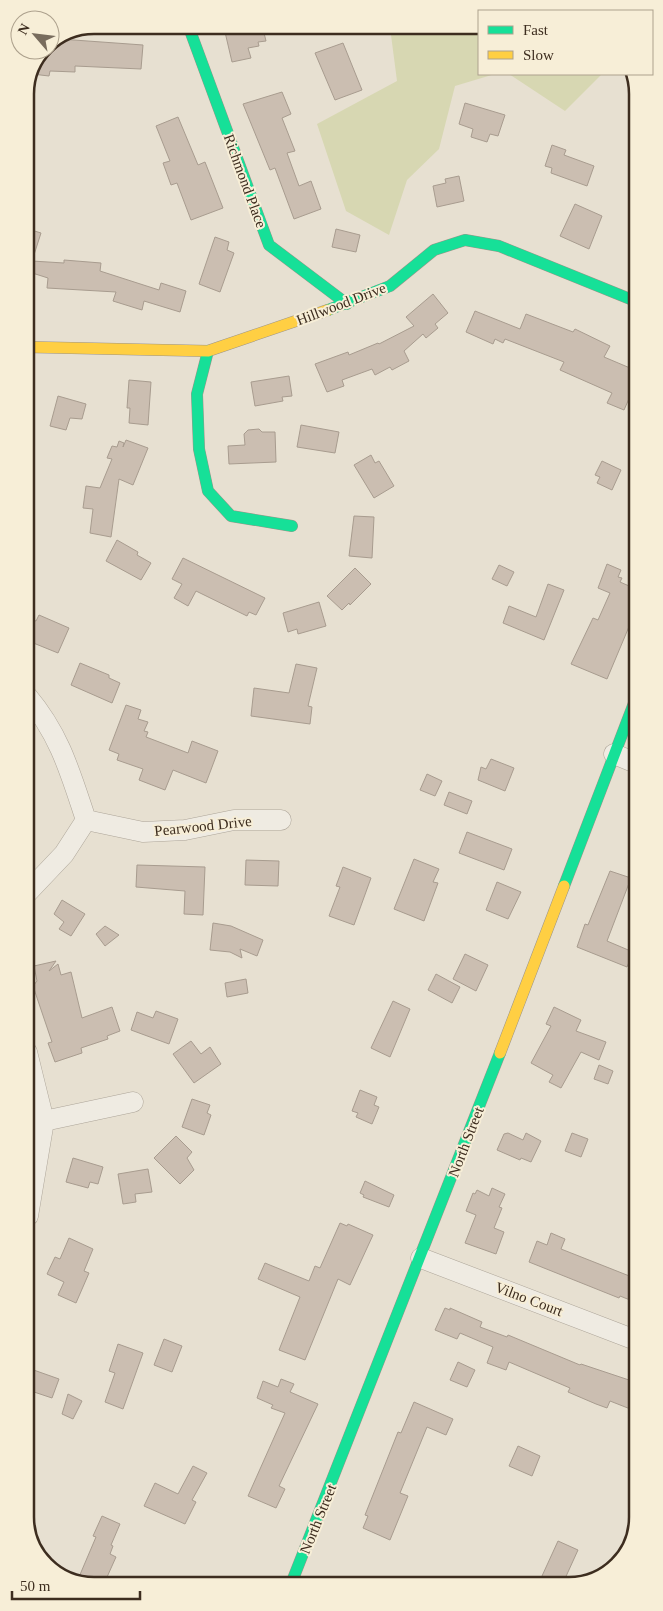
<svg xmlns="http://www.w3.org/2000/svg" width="663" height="1611" font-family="Georgia,serif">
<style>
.green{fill:#d7d7b2}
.building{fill:#cbbeb1;stroke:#a89c8f}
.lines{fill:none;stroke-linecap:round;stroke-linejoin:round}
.street-casing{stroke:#ada599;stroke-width:21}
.fast-casing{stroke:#9c9489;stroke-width:12}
.slow-casing{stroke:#9c9489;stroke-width:12}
.street{stroke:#efebe2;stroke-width:20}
.fast{stroke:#16e098;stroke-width:11}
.slow{stroke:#ffcf43;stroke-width:11}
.labels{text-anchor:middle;stroke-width:4;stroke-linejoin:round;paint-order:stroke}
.street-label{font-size:15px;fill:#3d2d1f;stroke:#f7eed7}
.rim{fill:none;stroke:#3d2d1f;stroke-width:2.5}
</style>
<rect width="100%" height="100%" fill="#e7e0d1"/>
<!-- green -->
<path class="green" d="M360 25H479V74H495L455 86 439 149 407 180 389 235 346 211 317 124 397 81 391 35Z
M509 74H602L565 111Z"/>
<!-- building -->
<path class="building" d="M262 25 266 41 258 42 259 46 248 48 251 58 232 62 225 32Z
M60 39 143 45 141 69 75 66V72L50 71 49 76 32 74 43 50H50V43Z
M343 43 362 90 335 100 315 53Z
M282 92 291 114 282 118 295 151 287 153 299 186 311 181 321 209 294 219 275 168 270 170 243 104Z
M465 103 505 115 498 136 490 134 487 142 471 137 473 129 459 124Z
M178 117 198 165 205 162 223 208 191 220 177 183 171 185 163 163 170 161 156 126Z
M552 145 566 150 564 155 594 166 587 186 551 173 552 168 545 166Z
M459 176 464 201 437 207 433 186 446 183 445 179Z
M575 204 602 216 589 249 560 236Z
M25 228 41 233 32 261 64 263V260L101 263 100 271 159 290 161 283 186 291 180 312 144 301 142 310 113 301 116 292 47 288 48 278 26 271Z
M336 229 360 235 356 252 332 247Z
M215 237 229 242 227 250 234 253 220 292 199 284Z
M433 294 448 313 435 324 438 328 426 338 423 334 404 351 409 361 392 370 390 367 375 375 372 369 342 380 344 386 327 392 315 364 348 352 349 355 378 343 379 344 414 326 406 317Z
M475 311 520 329 526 314 573 332 575 329 610 346 604 357 630 368 629 371 635 374V385L624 410 607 403 612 393 560 370 564 362 505 339 503 343 495 339 493 344 466 332Z
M289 376 292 396 282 397 283 401 255 406 251 382Z
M129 380 151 382 148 425 129 423 130 408H127Z
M58 396 86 404 82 419 70 418 66 430 50 426Z
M301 425 339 432 335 453 297 447Z
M259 429 262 432H275L276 462 229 464 228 446 245 445 244 434 248 430Z
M126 440 148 448 133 485 119 479 111 537 90 533 93 509 83 508 86 486 100 488 112 459 107 458 112 446 117 447 119 441 124 443 123 447Z
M371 455 375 463 379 461 394 486 374 498 354 465Z
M602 461 621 470 612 490 597 483 600 477 595 475Z
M354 516 374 517 372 558 349 556Z
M117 540 138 552 137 555 151 563 141 580 106 561Z
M183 558 265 598 256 615 249 612 247 616 196 591 188 606 174 598 182 584 172 579Z
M607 564 621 570 618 577 622 578 620 582 636 589V610L607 679 571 664 593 618 598 620 610 593 598 588Z
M499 565 514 572 507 586 492 579Z
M355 568 371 584 350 605 349 603 342 610 327 596Z
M548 584 564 590 544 640 503 623 509 606 536 617Z
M319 602 326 626 298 634 297 629 288 632 283 613Z
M39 615 69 628 58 653 26 640V627L30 619 36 621Z
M80 663 109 675V678L120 683 112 703 71 685Z
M296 664 317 668 308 706 312 707 310 724 251 716 254 688 289 693Z
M126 705 141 710 138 719 148 722 144 731 148 732 146 737 188 753 192 741 218 751 206 783 173 770 165 790 139 780 143 769 117 760 119 754 109 750Z
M491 759 514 768 505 791 478 780 481 767 486 769Z
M427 774 442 781 435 796 420 790Z
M449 792 472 801 467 814 444 805Z
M467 832 512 849 504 870 459 853Z
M414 859 439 869 433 882 438 883 424 921 394 909Z
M246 860 279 861 278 886 245 885Z
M137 865 205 867 203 915 184 914 185 891 136 887Z
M343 867 371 878 354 925 329 916 340 887 336 886Z
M610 871 631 878 607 941 633 952 627 967 577 947 585 924 588 925Z
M497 882 521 892 508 919 486 910Z
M62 900 85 914 71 936 59 929 64 922 54 914Z
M213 923 231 926 263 940 257 956 240 949 242 958 230 952 210 950Z
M105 926 119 935 105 946 96 934Z
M465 954 488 965 476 991 453 979Z
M56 961 49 971 58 964 61 975 71 972 82 1018 112 1007 120 1031 107 1036 108 1039 81 1048 82 1053 55 1062 48 1043 52 1042 33 986 37 981 34 966Z
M436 974 460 987 452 1003 428 990Z
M246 979 248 993 227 997 225 983Z
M393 1001 410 1009 390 1057 371 1048Z
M554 1007 581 1020 576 1031 606 1042 599 1060 581 1052 561 1088 549 1082 553 1075 531 1063 551 1026 546 1024Z
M156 1011 178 1019 169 1044 131 1030 137 1012 153 1018Z
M191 1041 201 1054 210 1047 221 1064 194 1083 173 1054Z
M599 1065 613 1071 608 1084 594 1079Z
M360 1090 377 1097 374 1105 379 1107 372 1124 356 1117 358 1113 352 1111Z
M192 1099 210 1105 207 1113 211 1115 204 1135 182 1127Z
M508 1133 523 1140 526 1133 541 1141 531 1162 521 1158 520 1160 497 1150 504 1134Z
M572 1133 588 1139 581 1157 565 1151Z
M176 1136 192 1152 187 1158 194 1170 180 1184 154 1158Z
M73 1158 103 1167 98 1184 90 1182 88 1188 66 1182Z
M148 1169 152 1192 135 1194 136 1202 123 1204 118 1174Z
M365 1181 394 1195 389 1207 363 1197 364 1195 360 1193Z
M492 1188 505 1194 499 1207 502 1208 494 1228 504 1232 496 1254 465 1243 476 1215 466 1211 473 1193 475 1194 477 1190 489 1196Z
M340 1223 347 1226 348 1224 373 1235 350 1285 338 1279 305 1360 279 1350 300 1297 258 1279 265 1263 309 1281 315 1266 320 1268Z
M551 1233 565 1239 561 1249 637 1279 630 1300 620 1296 619 1298 529 1262 537 1241 547 1245Z
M69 1238 93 1249 84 1271 89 1273 76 1303 58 1295 64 1282 47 1274 55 1257 60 1259Z
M445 1308 450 1310V1308L482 1322 480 1327 507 1337 508 1335 580 1365 581 1364 638 1383V1412L610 1401 607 1408 596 1404 568 1392 570 1388 509 1362 506 1370 487 1363 493 1347 460 1333 457 1339 435 1330Z
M164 1339 182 1346 172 1372 154 1365Z
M118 1344 143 1353 123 1409 105 1402 115 1373 109 1371Z
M458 1362 475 1370 467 1387 450 1380Z
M28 1368 59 1379 52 1398 28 1390Z
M281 1379 294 1384 290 1392 318 1404 279 1486 285 1489 276 1508 248 1496 285 1413 271 1408 273 1405 257 1398 263 1381 278 1387Z
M68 1394 82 1401 73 1419 62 1414Z
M414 1402 453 1419 446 1435 427 1427 400 1493 408 1496 390 1540 363 1528 368 1516 365 1515 398 1432 401 1433Z
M518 1446 540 1456 532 1476 509 1466Z
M193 1466 207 1473 192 1500 196 1502 185 1524 144 1506 155 1483 178 1494Z
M102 1516 120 1524 111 1545 113 1546 110 1554 116 1557 103 1586H100L79 1577 96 1537 93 1536Z
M558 1541 578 1550 563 1583H557L542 1576Z"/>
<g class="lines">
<defs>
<path id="street" d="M27 696C60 735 70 772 86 820
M614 754 636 763
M86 820 143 832 185 830 234 820H281
M27 893 64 854 86 820
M27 1052 44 1121 28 1216
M44 1121 133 1102
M421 1258 638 1341"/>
<path id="fast" d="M188 25 269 245 347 304
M328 310 390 286 434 250 465 240 499 246 635 301
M208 351 197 394 199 449 208 491 231 516 292 526
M564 886 636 698
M291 1584 500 1053"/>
<path id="slow" d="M26 347 208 351 328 310
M500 1053 564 886"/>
</defs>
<!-- street casing -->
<use href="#street" class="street-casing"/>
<!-- fast casing -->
<use href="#fast" class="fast-casing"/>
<!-- slow casing -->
<use href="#slow" class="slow-casing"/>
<!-- street -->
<use href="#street" class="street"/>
<!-- fast -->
<use href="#fast" class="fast"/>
<!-- slow -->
<use href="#slow" class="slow"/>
</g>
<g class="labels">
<!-- street labels -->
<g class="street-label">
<text transform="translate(245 181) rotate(70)" y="5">Richmond Place</text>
<text transform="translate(341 304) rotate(-21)" y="5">Hillwood Drive</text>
<text transform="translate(203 826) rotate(-6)" y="5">Pearwood Drive</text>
<text transform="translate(466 1142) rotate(-69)" y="5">North Street</text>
<text transform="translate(529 1299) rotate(21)" y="5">Vilno Court</text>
<text transform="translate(318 1519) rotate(-68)" y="5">North Street</text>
</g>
</g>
<!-- crop -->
<path d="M0 0H663V1611H0ZM94 34H569A60 60 0 0 1 629 94V1517A60 60 0 0 1 569 1577H94A60 60 0 0 1 34 1517V94A60 60 0 0 1 94 34Z" fill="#f7eed7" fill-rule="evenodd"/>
<path class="rim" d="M94 34H569A60 60 0 0 1 629 94V1517A60 60 0 0 1 569 1577H94A60 60 0 0 1 34 1517V94A60 60 0 0 1 94 34Z"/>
<!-- legend -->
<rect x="478" y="10" width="175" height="65" fill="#f7eed7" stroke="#ada18d"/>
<rect x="488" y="26" width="25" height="8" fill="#16e098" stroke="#ada18d"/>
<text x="523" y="35" font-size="15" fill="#3d2d1f">Fast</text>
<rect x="488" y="51" width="25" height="8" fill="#ffcf43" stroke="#ada18d"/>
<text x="523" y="60" font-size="15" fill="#3d2d1f">Slow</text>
<!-- north arrow -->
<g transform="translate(35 35) rotate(298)"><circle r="24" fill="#f7eed7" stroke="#ada18d"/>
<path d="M0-4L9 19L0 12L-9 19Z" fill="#786c5d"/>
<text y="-8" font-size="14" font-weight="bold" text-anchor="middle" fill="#3d2d1f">N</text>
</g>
<!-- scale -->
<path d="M12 1591v8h128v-8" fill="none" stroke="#3d2d1f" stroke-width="2.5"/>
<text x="20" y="1591" font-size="15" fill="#3d2d1f" stroke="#f7eed7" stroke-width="4" paint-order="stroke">50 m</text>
</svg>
